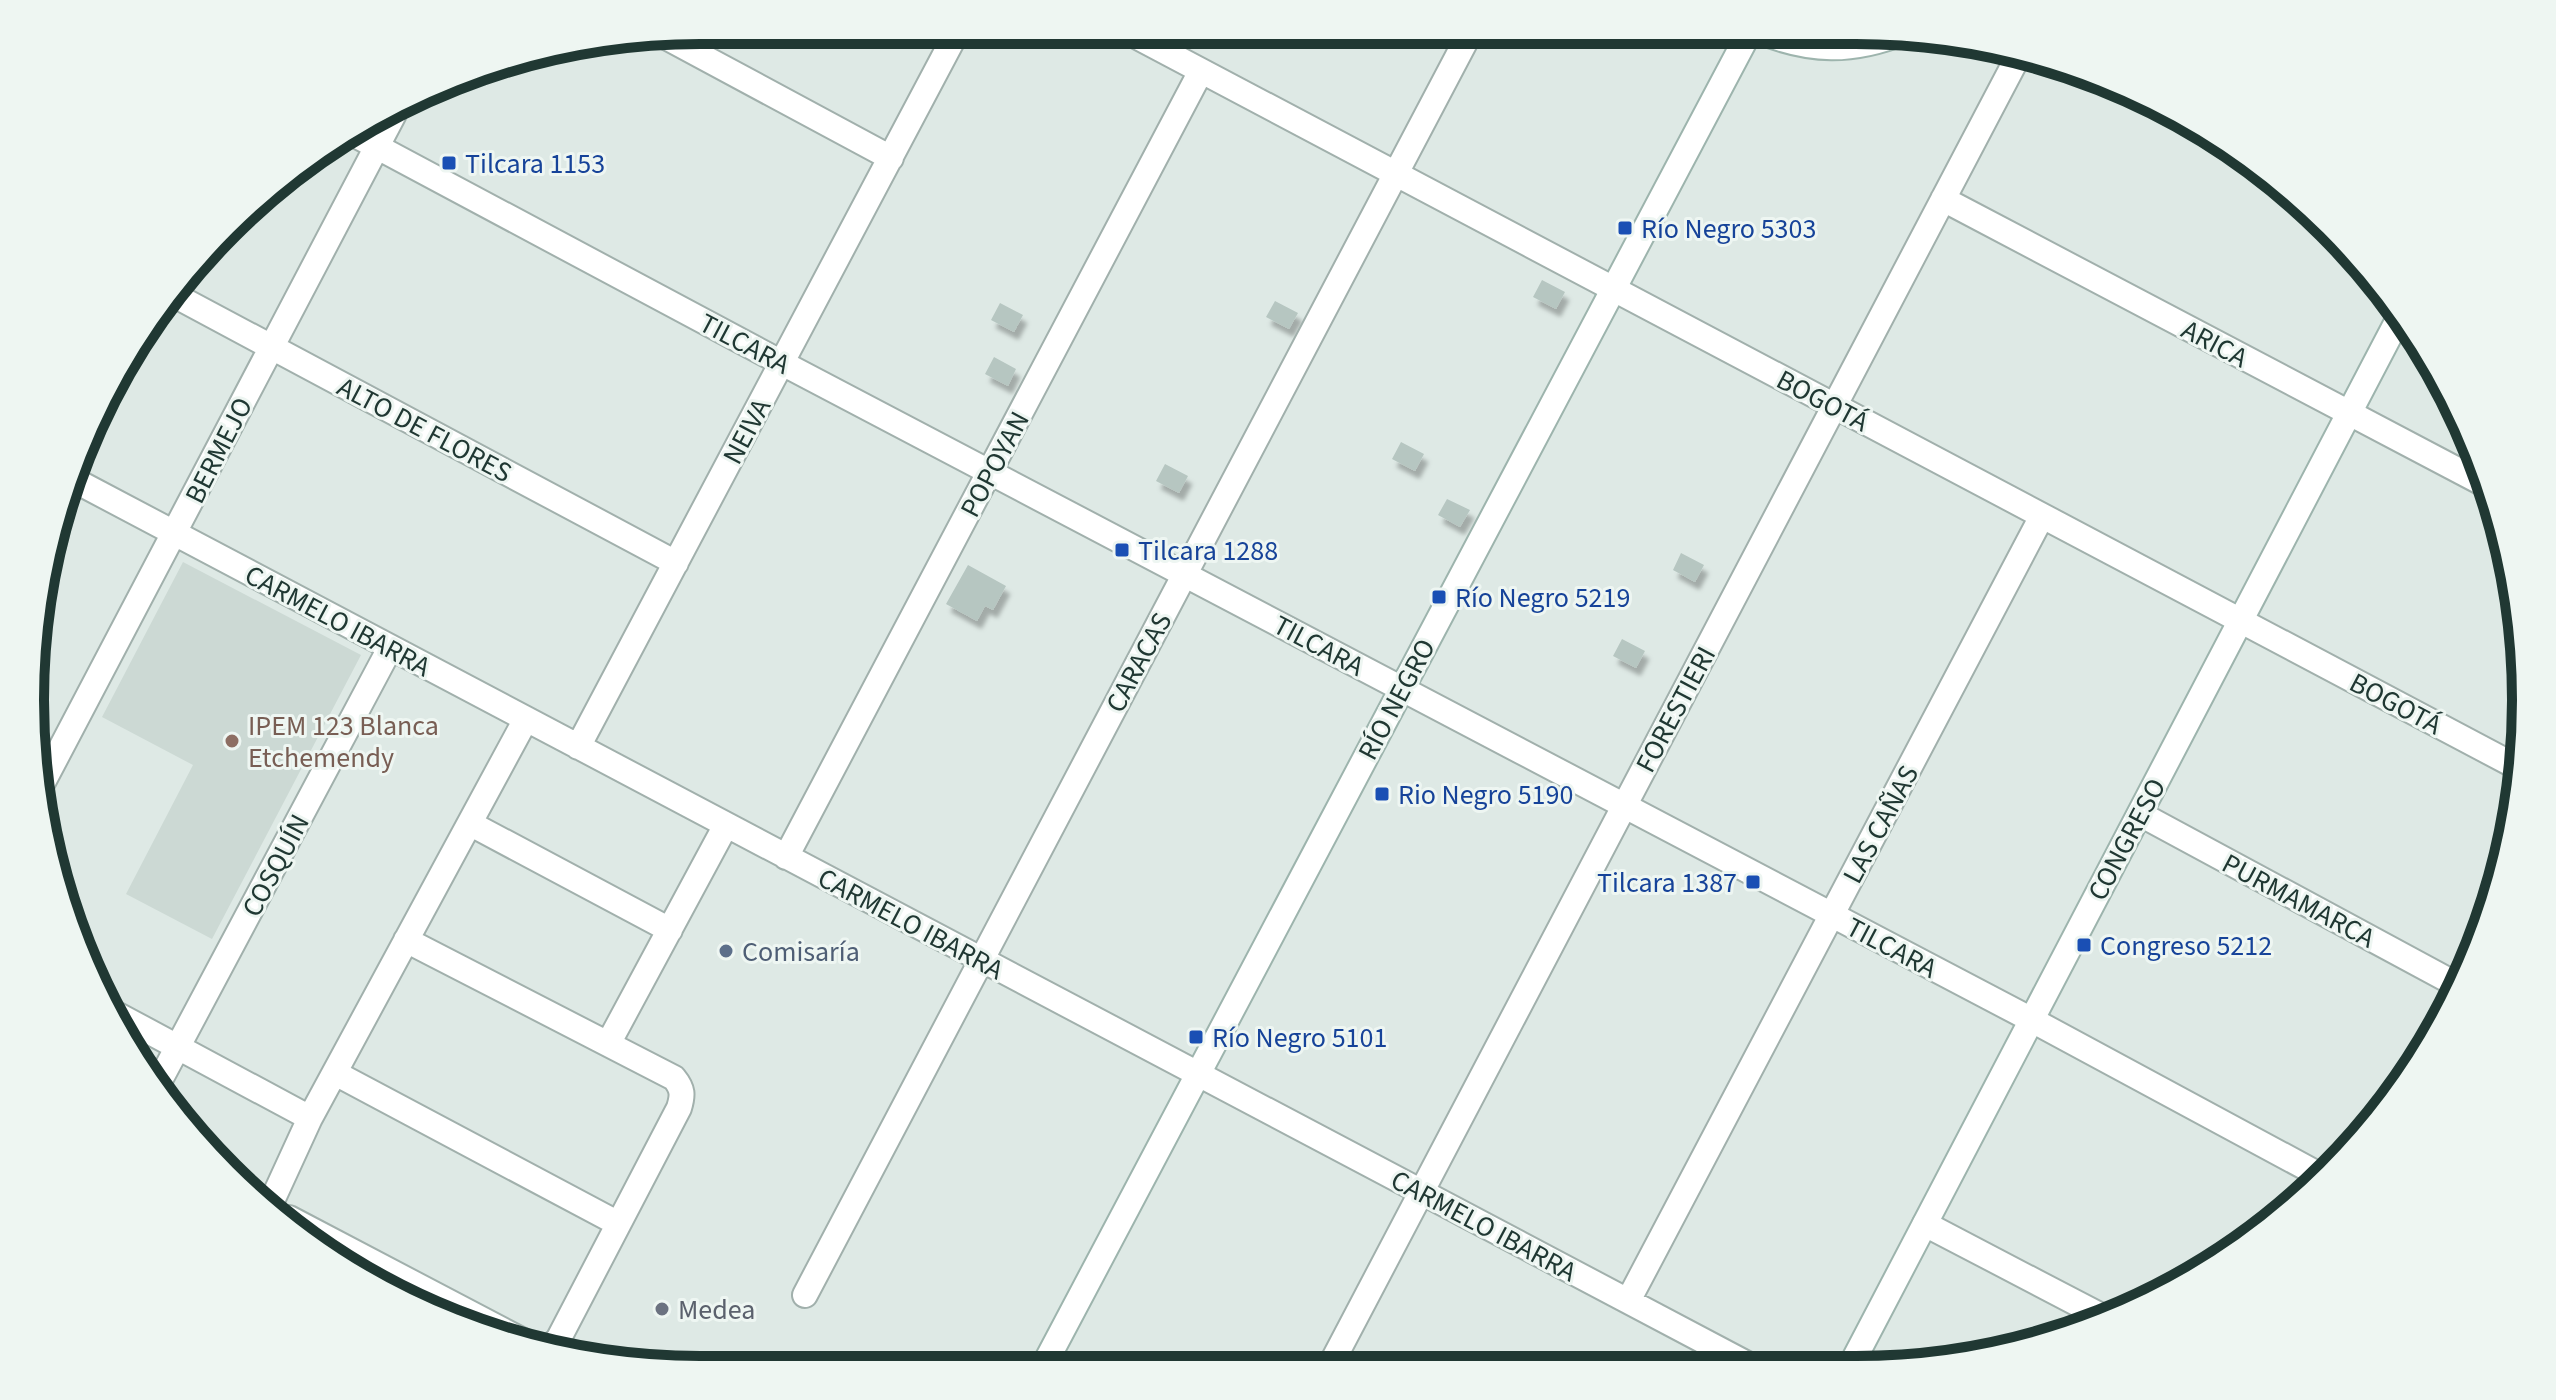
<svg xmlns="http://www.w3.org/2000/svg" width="2556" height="1400" font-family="'Source Sans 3',sans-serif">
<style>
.built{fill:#ccd9d4}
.building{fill:#b6c6c1;filter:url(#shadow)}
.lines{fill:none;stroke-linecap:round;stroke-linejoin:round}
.service-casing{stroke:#a1b0ac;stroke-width:18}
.minor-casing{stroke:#a1b0ac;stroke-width:28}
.secondary-casing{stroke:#9db4ad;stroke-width:28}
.service{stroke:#fff;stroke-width:14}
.minor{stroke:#fff;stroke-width:24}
.secondary{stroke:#fff;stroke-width:24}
.transit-dot{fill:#1a4fb4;stroke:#eef6f2;stroke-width:3}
.education-dot{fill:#8d6e63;stroke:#eef6f2;stroke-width:3}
.service-dot{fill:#5c6f8a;stroke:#eef6f2;stroke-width:3}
.worship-dot{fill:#6b7280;stroke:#eef6f2;stroke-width:3}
.labels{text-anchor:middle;stroke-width:6;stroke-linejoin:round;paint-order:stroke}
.transit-label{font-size:28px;fill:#164399;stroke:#eef6f2;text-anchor:start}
.street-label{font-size:28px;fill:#203833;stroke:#eef6f2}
.education-label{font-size:28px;fill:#785e54;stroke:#eef6f2;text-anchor:start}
.service-label{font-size:28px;fill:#4e5e75;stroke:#eef6f2;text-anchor:start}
.worship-label{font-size:28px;fill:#5b616d;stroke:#eef6f2;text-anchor:start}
.rim{fill:none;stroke:#203833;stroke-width:10}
</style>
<defs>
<filter id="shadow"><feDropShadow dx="4.5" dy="8" stdDeviation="2" flood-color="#0004"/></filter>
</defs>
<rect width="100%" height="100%" fill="#dee9e5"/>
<!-- built -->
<path class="built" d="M183 562 361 655 212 939 126 894 193 765 102 717Z"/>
<!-- building -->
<path class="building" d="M1542 280 1565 292 1556 309 1533 297Z
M1275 301 1298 313 1289 329 1266 317Z
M1000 303 1023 315 1014 332 991 320Z
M994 357 1016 369 1008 386 985 374Z
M1401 442 1424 454 1415 471 1392 459Z
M1165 464 1188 476 1179 493 1156 481Z
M1447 499 1470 510 1460 527 1438 515Z
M1681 553 1704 565 1695 582 1673 570Z
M968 565 1006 586 993 610 985 606 977 621 946 604Z
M1622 639 1645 651 1636 668 1613 656Z"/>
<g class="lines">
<defs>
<path id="service" d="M770 1368H776"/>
<path id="minor" d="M1126 31 2521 769
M664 36 891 158
M355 135 782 363 2032 1020 2325 1178
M1943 199 2488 486
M174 295 676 563
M74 480 1749 1365
M578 747 958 30
M41 786 394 114
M2140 814 2459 986
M471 824 670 930
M786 857 1201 71
M406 940 674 1078C683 1089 683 1095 679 1108L558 1340 549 1347
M118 1015 310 1118
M608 1044 726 825
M335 1073 617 1223
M159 1082 390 648
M271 1203 310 1118 526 719
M289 1218 525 1342
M1925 1224 2105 1318
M805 1295 1471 31
M1628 1301 2042 516
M1330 1366 2021 51"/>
<path id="secondary" d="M1759 31C1810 52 1852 53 1904 32
M1851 1365 2401 314
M1043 1367 1750 31"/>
</defs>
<!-- service casing -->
<use href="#service" class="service-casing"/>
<!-- minor casing -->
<use href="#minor" class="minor-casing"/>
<!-- secondary casing -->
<use href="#secondary" class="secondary-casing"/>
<!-- service -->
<use href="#service" class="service"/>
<!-- minor -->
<use href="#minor" class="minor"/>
<!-- secondary -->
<use href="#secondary" class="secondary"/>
</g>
<!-- markers -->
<g class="transit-dot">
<rect x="441" y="155" width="16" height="16" rx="4"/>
<rect x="1617" y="220" width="16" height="16" rx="4"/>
<rect x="1114" y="542" width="16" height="16" rx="4"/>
<rect x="1431" y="589" width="16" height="16" rx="4"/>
<rect x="1374" y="786" width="16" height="16" rx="4"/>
<rect x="1745" y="874" width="16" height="16" rx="4"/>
<rect x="2076" y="937" width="16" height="16" rx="4"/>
<rect x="1188" y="1029" width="16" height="16" rx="4"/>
</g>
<circle class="education-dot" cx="232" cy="741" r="8"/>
<circle class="service-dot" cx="726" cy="951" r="8"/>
<circle class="worship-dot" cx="662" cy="1309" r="8"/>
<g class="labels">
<!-- transit labels -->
<g class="transit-label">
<text x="465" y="173">Tilcara 1153</text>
<text x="1641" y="238">Río Negro 5303</text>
<text x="1138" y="560">Tilcara 1288</text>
<text x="1455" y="607">Río Negro 5219</text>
<text x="1398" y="804">Rio Negro 5190</text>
<text x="1737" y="892" text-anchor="end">Tilcara 1387</text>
<text x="2100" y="955">Congreso 5212</text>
<text x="1212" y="1047">Río Negro 5101</text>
</g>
<!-- street labels -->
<g class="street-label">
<text transform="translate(745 343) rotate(28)" y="10">TILCARA</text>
<text transform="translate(2215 343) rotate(28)" y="10">ARICA</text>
<text transform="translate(1823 400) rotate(28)" y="10">BOGOTÁ</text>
<text transform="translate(425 429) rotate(28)" y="10">ALTO DE FLORES</text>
<text transform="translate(746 431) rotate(-62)" y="10">NEIVA</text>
<text transform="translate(218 450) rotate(-63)" y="10">BERMEJO</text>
<text transform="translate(994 464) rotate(-62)" y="10">POPOYAN</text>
<text transform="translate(338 620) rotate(28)" y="10">CARMELO IBARRA</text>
<text transform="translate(1319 645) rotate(28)" y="10">TILCARA</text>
<text transform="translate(1138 662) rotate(-62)" y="10">CARACAS</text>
<text transform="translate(1396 699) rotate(-62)" y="10">RÍO NEGRO</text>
<text transform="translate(2396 703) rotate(28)" y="10">BOGOTÁ</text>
<text transform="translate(1675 709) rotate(-62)" y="10">FORESTIERI</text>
<text transform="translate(1880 824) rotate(-62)" y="10">LAS CAÑAS</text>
<text transform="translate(2126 839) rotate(-62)" y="10">CONGRESO</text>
<text transform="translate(275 865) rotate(-62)" y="10">COSQUÍN</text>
<text transform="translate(2299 900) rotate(28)" y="10">PURMAMARCA</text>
<text transform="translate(911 923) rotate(28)" y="10">CARMELO IBARRA</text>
<text transform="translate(1892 947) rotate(28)" y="10">TILCARA</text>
<text transform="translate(1484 1225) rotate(28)" y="10">CARMELO IBARRA</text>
</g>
<!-- education labels -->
<g class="education-label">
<text x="248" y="735">IPEM 123 Blanca<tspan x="248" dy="32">Etchemendy</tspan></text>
</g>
<!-- service labels -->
<g class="service-label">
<text x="742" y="961">Comisaría</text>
</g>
<!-- worship labels -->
<g class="worship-label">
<text x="678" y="1319">Medea</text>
</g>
</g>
<!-- crop -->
<path d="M0 0H2556V1400H0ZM700 44H1856A656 656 0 0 1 2512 700V700A656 656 0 0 1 1856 1356H700A656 656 0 0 1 44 700V700A656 656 0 0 1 700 44Z" fill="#eef6f2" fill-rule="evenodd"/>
<path class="rim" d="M700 44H1856A656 656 0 0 1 2512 700V700A656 656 0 0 1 1856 1356H700A656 656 0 0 1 44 700V700A656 656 0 0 1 700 44Z"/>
</svg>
